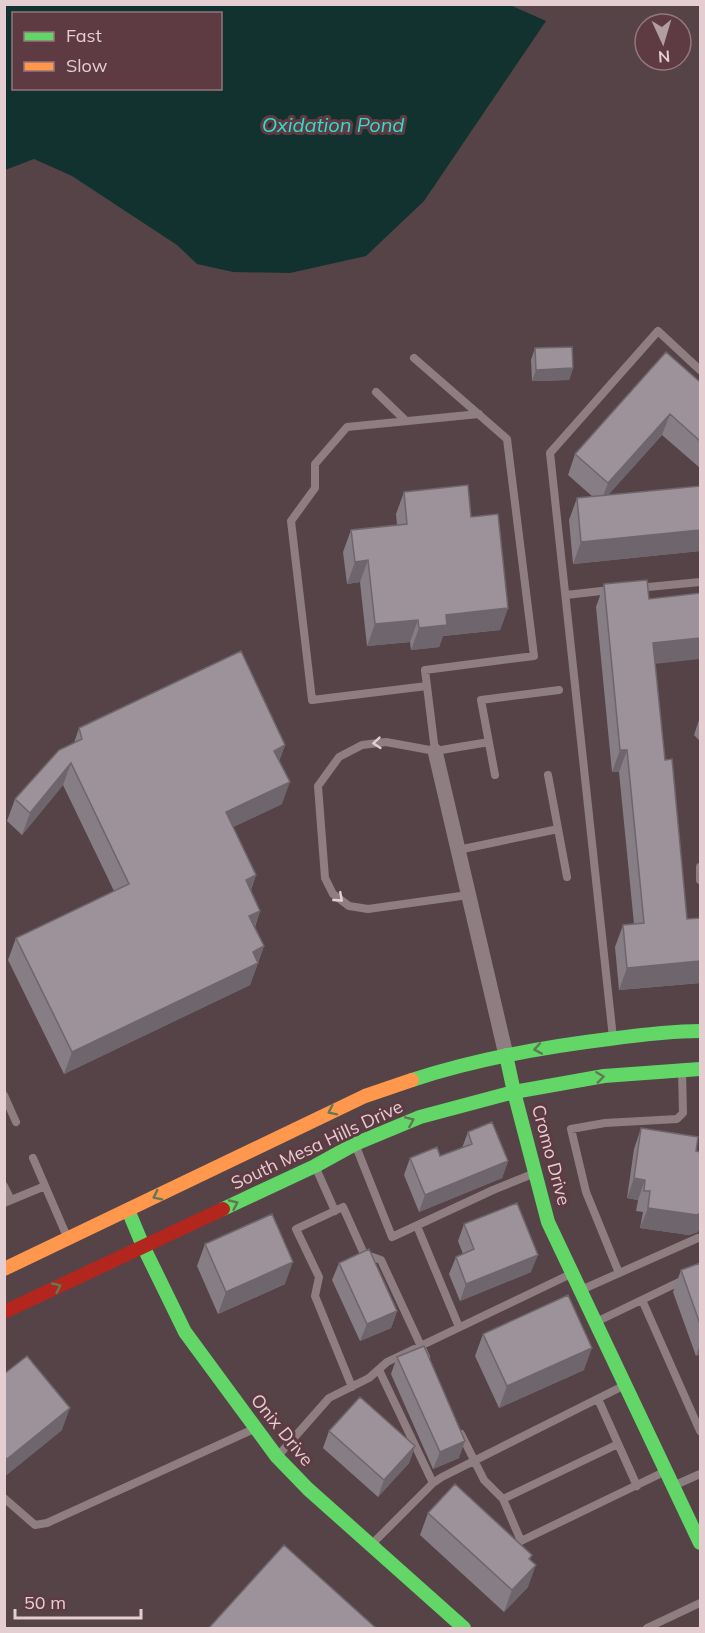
<svg xmlns="http://www.w3.org/2000/svg" width="705" height="1633" font-family="Mulish,sans-serif">
<style>
.water{fill:#11322e;fill-rule:evenodd}
.lines{fill:none;stroke-linecap:round;stroke-linejoin:round}
.lane{stroke:#8e7e82;stroke-width:8}
.street{stroke:#8e7e82;stroke-width:15}
.fast{stroke:#63d668;stroke-width:14}
.slow{stroke:#ff974d;stroke-width:14}
.jam{stroke:#b3261e;stroke-width:14}
.wall{fill:#877d84}
.shaded-wall{fill:#6e666c}
.building{fill:#9d919a;stroke:#6e666c;stroke-width:1.5}
.oneway{stroke:#e4ced2}
.oneway2{stroke:#607952}
.labels{text-anchor:middle;stroke-width:6;stroke-linejoin:round;paint-order:stroke}
.street-label{font-size:18px;fill:#e4ced2;stroke:#5e3b43}
.water-label{font-size:20px;font-style:italic;fill:#2fdecc;stroke:#5e3b43}
</style>
<rect width="100%" height="100%" fill="#564347"/>
<!-- water -->
<path class="water" d="M510 5 546 21 424 201 366 256 290 273 233 272 197 264 177 245 72 176 34 159 5 170V5ZM14 14H220V88H14Z"/>
<g class="lines">
<!-- lane -->
<path class="lane" d="M414 358 507 439 534 656 425 670 435 751
M376 392 406 421
M638 588 700 582
M566 595 610 590
M427 686 312 700 291 521 315 488V464L347 427 479 414
M495 775 481 700 559 690
M548 775 567 877
M458 850 558 829
M700 867V880
M468 895 368 909 349 906 333 894 325 878 318 786 339 757 362 745 386 742 435 751 489 742
M613 1038 550 453 658 331 700 370
M4 1095 16 1122
M355 1144 392 1237 493 1190 535 1173
M33 1158 68 1239
M315 1166 335 1211
M4 1186 11 1200
M4 1203 45 1186
M417 1226 459 1327
M619 1273 586 1192 571 1129 605 1123 677 1119 683 1113 682 1070
M581 1290 698 1238
M642 1300 700 1431
M596 1322 700 1272
M379 1370 433 1483
M352 1387 315 1296 319 1277 296 1229 343 1207 364 1254 381 1260 426 1357
M598 1399 637 1486
M461 1434 484 1480 503 1499 521 1541 666 1471
M277 1457 329 1398 369 1378 387 1362 573 1273
M673 1486 700 1474
M4 1498 35 1525 47 1523 256 1428
M503 1499 618 1444
M371 1545 433 1483 442 1477 625 1385
M647 1628 700 1603"/>
<!-- street -->
<path class="street" d="M435 751 506 1055"/>
<!-- fast -->
<path class="fast" d="M506 1055 514 1092 548 1222 700 1543
M412 1080C476 1059 543 1047 609 1039 639 1035 669 1031 700 1031
M223 1209 315 1166 355 1144 420 1117 514 1092 604 1076 700 1069
M128 1210 143 1246 185 1332 277 1457 308 1489 464 1628"/>
<!-- slow -->
<path class="slow" d="M4 1269 365 1096 412 1080"/>
<!-- jam -->
<path class="jam" d="M4 1312 223 1209"/>
</g>
<!-- wall -->
<path class="wall" d="M535 348 573 368 569 380 532 381 531 360Z
M700 382V468L662 435 608 495 700 486V551L573 564 569 520 577 498 593 497 568 475 575 454Z
M404 492 471 517 508 608 500 630 443 636 439 647 411 650 410 642 367 646 360 582 347 584 343 552 351 530 397 525 396 514Z
M604 584 649 599 665 760 687 919 700 918V983L619 990 615 947 623 925 634 924 619 772H612L596 607Z
M700 717V741L694 735Z
M79 728 285 745 279 761 282 804 233 827 256 875 251 890 260 911 255 927 264 946 250 985 64 1074 8 960 16 938 114 891 63 785 22 835 7 821 15 799 74 743Z
M641 1128 696 1151 700 1152V1225L698 1232 689 1235 640 1228 643 1212 636 1211 638 1200 627 1198 634 1149Z
M468 1132 508 1161 502 1178 419 1212 404 1175 410 1158 440 1156 462 1148Z
M464 1224 531 1272 460 1301 449 1274 456 1257 463 1254 458 1241Z
M205 1244 285 1284 218 1314 197 1266Z
M339 1263 397 1311 391 1328 360 1341 332 1280Z
M700 1263V1354L696 1356 673 1292 681 1270Z
M483 1334 584 1370 499 1408 475 1356Z
M397 1357 459 1458 433 1469 391 1374Z
M4 1374 62 1430 4 1477Z
M329 1431 415 1446 409 1463 378 1497 323 1448Z
M428 1513 531 1560 528 1587 504 1612 420 1535Z"/>
<!-- shaded-wall -->
<path class="shaded-wall" d="M573 368 569 380 532 381 536 370Z
M670 414 662 435 600 504 608 483Z
M700 530V551L573 564 581 542Z
M368 560 360 582 347 584 355 562Z
M508 608 500 630 443 636 439 647 411 650 419 628 446 615Z
M418 620 410 642 367 646 375 624Z
M700 638V659L645 665 653 643Z
M285 745 277 767 274 751Z
M620 750H627L619 772H612Z
M71 763 63 785 22 835 30 813Z
M290 782 282 804 218 834 226 812Z
M256 875 248 897 246 880Z
M260 911 252 933 249 916Z
M264 946 250 985 64 1074 72 1052Z
M700 961V983L619 990 627 968Z
M508 1161 502 1178 419 1212 425 1195Z
M634 1178 645 1180 638 1200 627 1198Z
M648 1208 700 1213V1225L698 1232 689 1235 640 1228Z
M538 1255 531 1272 460 1301 466 1284Z
M293 1262 285 1284 218 1314 226 1292Z
M397 1311 391 1328 360 1341 367 1324Z
M700 1344V1354L696 1356Z
M592 1348 584 1370 499 1408 507 1386Z
M70 1408 62 1430 4 1477V1466L7 1459Z
M465 1441 459 1458 433 1469 440 1452Z
M415 1446 409 1463 378 1497 384 1480Z
M532 1555 524 1577 536 1565 528 1587 504 1612 512 1590 529 1559Z"/>
<!-- building -->
<path class="building" d="M572 347 573 368 536 370 535 348Z
M666 352 700 382V441L670 414 608 483 575 454Z
M468 485 471 517 498 514 508 608 446 615 447 625 419 628 418 620 375 624 368 560 355 562 351 530 407 524 404 492Z
M700 486V530L581 542 577 498Z
M647 580 649 599 700 593V638L653 643 665 760 672 759 687 919 700 918V961L627 968 623 925 644 923 627 750H620L604 584Z
M241 651 285 745 274 751 290 782 226 812 256 875 246 880 260 911 249 916 264 946 253 952 258 963 72 1052 16 938 129 884 71 763 30 813 15 799 59 750 82 739 79 728Z
M492 1122 508 1161 425 1195 410 1158 437 1147 440 1156 472 1144 468 1132Z
M641 1128 698 1137 696 1151 700 1152V1213L697 1215 648 1208 650 1191H644L645 1180 634 1178Z
M517 1203 538 1255 466 1284 456 1257 474 1249 464 1224Z
M272 1214 293 1262 226 1292 205 1244Z
M369 1249 397 1311 367 1324 339 1263Z
M700 1263V1324L681 1270Z
M568 1295 592 1348 507 1386 483 1334Z
M424 1346 465 1441 440 1452 397 1357Z
M27 1356 70 1408 7 1459 4 1456V1374Z
M360 1397 415 1446 384 1480 329 1431Z
M455 1484 532 1555 529 1559 536 1565 512 1590 428 1513Z
M284 1545 377 1629H208Z"/>
<!-- one-way arrows -->
<defs><path id="oneway-chevron" d="M-2-3.5L2.5 0L-2 3.5" fill="none" stroke-width="1.6" stroke-linecap="round" stroke-linejoin="round" transform="scale(1.5)"/></defs>
<g class="oneway">
<use href="#oneway-chevron" transform="translate(377 743) rotate(175)"/>
<use href="#oneway-chevron" transform="translate(339 898) rotate(41)"/>
</g>
<g class="oneway2">
<use href="#oneway-chevron" transform="translate(538 1049) rotate(170)"/>
<use href="#oneway-chevron" transform="translate(600 1077) rotate(-8)"/>
<use href="#oneway-chevron" transform="translate(332 1111) rotate(154)"/>
<use href="#oneway-chevron" transform="translate(410 1121) rotate(-23)"/>
<use href="#oneway-chevron" transform="translate(157 1196) rotate(154)"/>
<use href="#oneway-chevron" transform="translate(234 1204) rotate(-25)"/>
<use href="#oneway-chevron" transform="translate(57 1287) rotate(-25)"/>
</g>
<g class="labels">
<!-- street labels -->
<g class="street-label">
<text transform="translate(317 1145) rotate(-25)" y="6">South Mesa Hills Drive</text>
<text transform="translate(551 1155) rotate(75)" y="6">Cromo Drive</text>
<text transform="translate(282 1430) rotate(51)" y="6">Onix Drive</text>
</g>
<!-- water labels -->
<g class="water-label">
<text x="333" y="132">Oxidation Pond</text>
</g>
</g>
<!-- border -->
<rect width="705" height="1633" fill="none" stroke="#e4ced2" stroke-width="12"/>
<!-- legend -->
<rect x="12" y="12" width="210" height="78" fill="#5e3b43" stroke="#94767c" stroke-width="1.5"/>
<rect x="24" y="32" width="30" height="9" fill="#63d668" stroke="#94767c" stroke-width="1.5"/>
<text x="66" y="42" font-size="18" fill="#e4ced2">Fast</text>
<rect x="24" y="62" width="30" height="9" fill="#ff974d" stroke="#94767c" stroke-width="1.5"/>
<text x="66" y="72" font-size="18" fill="#e4ced2">Slow</text>
<!-- north arrow -->
<g transform="translate(663 42) rotate(176)"><circle r="28" fill="#5e3b43" stroke="#94767c" stroke-width="1.5"/>
<path d="M0-4.5L10 22L0 15L-10 22Z" fill="#b29da1"/>
<text y="-9" font-size="16" font-weight="bold" text-anchor="middle" fill="#e4ced2">N</text>
</g>
<!-- scale -->
<path d="M15 1609v9h126v-9" fill="none" stroke="#e4ced2" stroke-width="3"/>
<text x="24" y="1609" font-size="18" fill="#e4ced2" stroke="#5e3b43" stroke-width="4.5" paint-order="stroke">50 m</text>
</svg>
